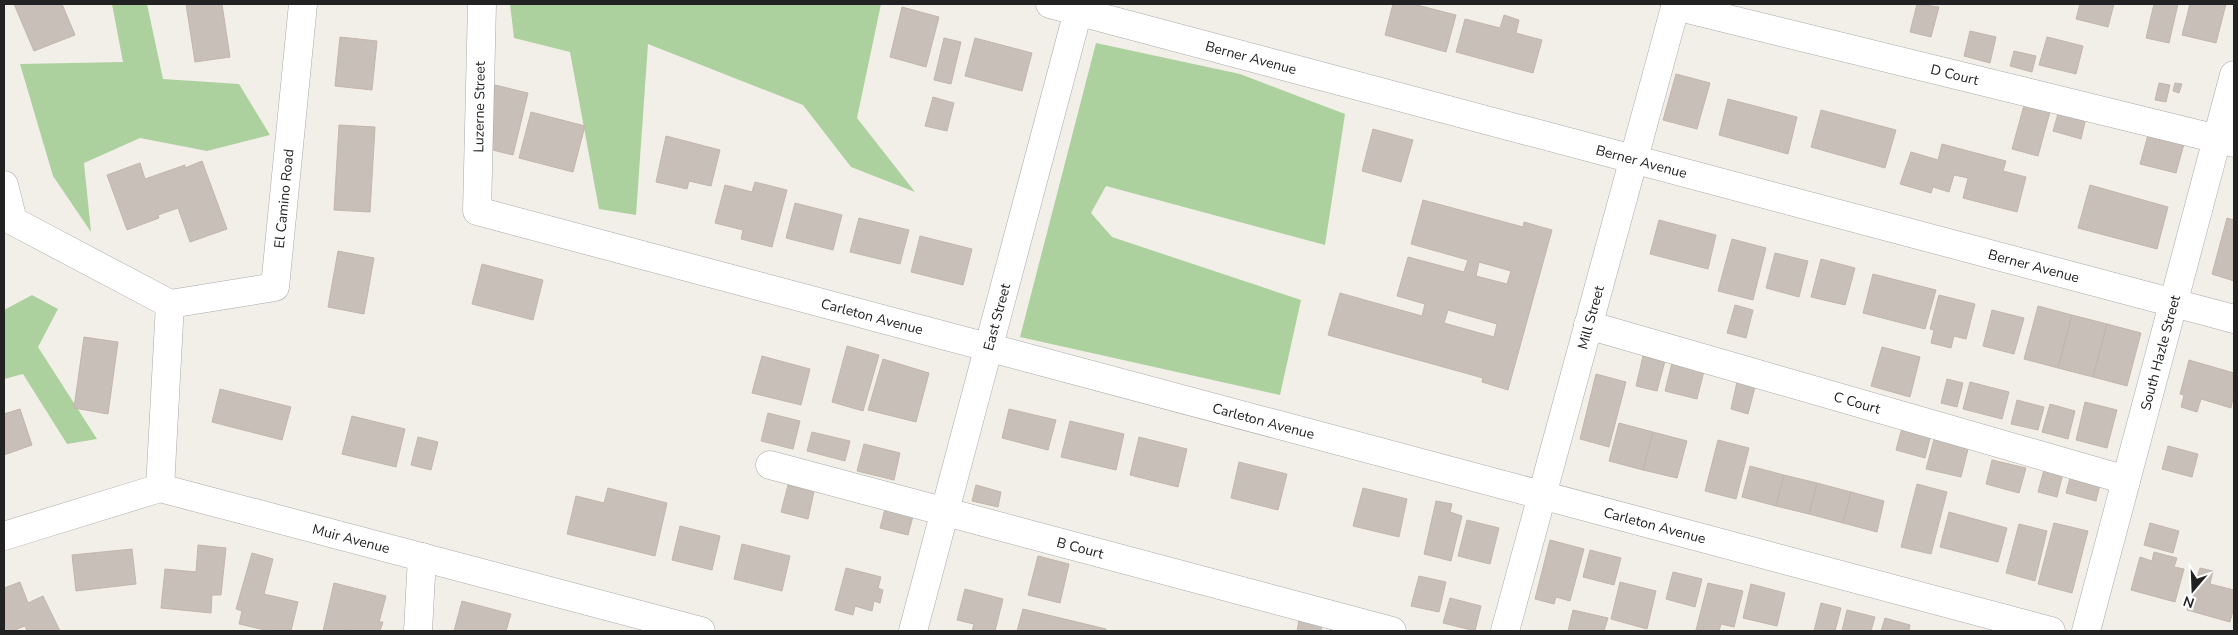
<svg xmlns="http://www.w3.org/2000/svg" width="2238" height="635" font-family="'Nunito Sans',sans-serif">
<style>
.forest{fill:#add19e}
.building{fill:#c7bfb8;stroke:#c4b6ab;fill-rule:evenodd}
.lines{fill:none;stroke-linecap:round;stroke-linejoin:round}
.minor-casing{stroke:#a9a9a9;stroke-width:29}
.minor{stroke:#fff;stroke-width:28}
.labels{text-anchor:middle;stroke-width:5;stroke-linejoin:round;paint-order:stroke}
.street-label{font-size:14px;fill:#222;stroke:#fff}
</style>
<rect width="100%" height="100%" fill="#f2efe9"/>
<!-- forest -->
<path class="forest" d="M112 4H147L163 79 239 84 270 135 207 151 140 138 84 163 91 232 53 176 20 64 123 62Z
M510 4H881L857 118 915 192 851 167 803 105 648 44 636 215 599 209 570 52 514 38Z
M1096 43 1240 74 1345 114 1325 245 1106 186 1091 213 1112 237 1301 300 1280 395 1020 337Z
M32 295 58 309 38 347 97 439 67 444 23 374 4 379V310Z"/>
<!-- building -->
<path class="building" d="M14 4H62L75 35 34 51Z
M186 4H222L230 57 195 62Z
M1393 4H1413L1456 15 1446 52 1385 35Z
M1917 4 1939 7 1931 37 1910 32Z
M2080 4H2114L2108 27 2076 19Z
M2154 4H2178L2169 43 2146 38Z
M2190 4H2226L2216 43 2182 35Z
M902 7 939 17 926 67 890 57Z
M1504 15 1519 20 1516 33 1542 40 1533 73 1456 52 1465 19 1500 28Z
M1970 31 1996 37 1990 63 1964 56Z
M340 37 377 41 372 90 335 86Z
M2047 37 2083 46 2076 74 2039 65Z
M944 38 961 42 951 84 934 80Z
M975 38 1032 53 1022 91 965 76Z
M2014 51 2036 56 2032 72 2010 66Z
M1676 74 1710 83 1697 129 1663 120Z
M2159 83 2170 85 2166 102 2155 100Z
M2175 83 2182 84 2179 93 2173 91Z
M495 85 528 93 513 155 480 147Z
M933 97 954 103 947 131 925 126Z
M1728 99 1797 117 1788 154 1719 135Z
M2024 105 2050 112 2038 156 2012 149Z
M1821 110 1896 130 1885 168 1811 147Z
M2059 110 2086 118 2081 139 2053 131Z
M531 112 585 126 573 172 519 158Z
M339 125 375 127 370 212 334 210Z
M1373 129 1413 140 1401 182 1362 171Z
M2148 135 2184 144 2176 173 2140 164Z
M666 136 720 150 711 186 689 181 687 189 656 182Z
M1942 144 2006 161 2003 171 2026 177 2017 212 1963 198 1968 178 1954 175 1949 192 1933 187 1931 193 1900 184 1911 152 1938 160Z
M202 161 227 229 190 242 178 208 158 215 159 218 127 230 107 175 140 163 145 179 185 165V168Z
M755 182 787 190 772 247 741 239 743 230 715 223 725 185 752 192Z
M2090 185 2168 207 2157 249 2078 228Z
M1423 200 1523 227 1524 222 1552 230 1508 390 1482 382 1483 378 1328 335 1340 293 1422 316 1425 304 1397 296 1408 257 1464 272 1468 260 1411 244ZM1479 262 1511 271 1507 284 1476 276ZM1448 310 1497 324 1494 337 1444 323Z
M795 203 842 215 833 250 786 238Z
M859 218 909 230 900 264 850 252Z
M2227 218 2234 220V281L2212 274Z
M1659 220 1716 235 1708 269 1650 254Z
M920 236 972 249 963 285 911 272Z
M1732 239 1766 248 1753 300 1718 291Z
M338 251 374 258 364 314 328 307Z
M1775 253 1808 261 1799 297 1766 288Z
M1821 259 1855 268 1845 305 1811 297Z
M482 264 543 280 533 320 472 304Z
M1873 274 1936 290 1925 329 1863 313Z
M1939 295 1975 304 1966 339 1954 336 1951 348 1931 343 1934 330 1930 329Z
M1735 305 1753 310 1746 338 1727 333Z
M2038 306 2072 315 2058 368 2024 359Z
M1992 310 2024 318 2014 354 1983 346Z
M2072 315 2107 324 2093 377 2058 368Z
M2107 324 2141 333 2127 386 2093 377Z
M84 337 118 342 108 414 74 408Z
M847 346 879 355 863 411 832 402Z
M1882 347 1920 357 1910 397 1871 386Z
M762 356 810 369 801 405 752 393Z
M1643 356 1665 361 1657 391 1636 386Z
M883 359 929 373 916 422 868 410Z
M2189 360 2234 373V393L2231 408 2201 399 2197 412 2181 407 2184 395 2180 394Z
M1672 363 1704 371 1697 399 1665 391Z
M1596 374 1626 382 1609 447 1580 439Z
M1947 379 1963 383 1957 407 1941 403Z
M1737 382 1755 387 1748 414 1731 409Z
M1970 382 2009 392 2002 419 1963 409Z
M220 389 291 407 282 440 212 422Z
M2017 400 2044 407 2038 430 2011 424Z
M2085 402 2117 410 2107 448 2076 440Z
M2050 404 2075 411 2068 439 2042 432Z
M20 409 32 445 4 455V414Z
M1009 409 1056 420 1048 450 1002 438Z
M768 413 800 421 793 449 761 441Z
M352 416 405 429 396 467 342 454Z
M1070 421 1124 434 1116 470 1061 457Z
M1619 423 1653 432 1643 470 1609 461Z
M1903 424 1932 431 1925 458 1896 450Z
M812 432 850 441 845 461 807 451Z
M1653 432 1687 441 1677 478 1643 470Z
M1936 432 1970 441 1961 477 1926 469Z
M418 437 438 442 431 470 411 465Z
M1139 437 1187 449 1178 487 1130 475Z
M1718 440 1749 448 1736 499 1705 491Z
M864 444 900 453 894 480 857 471Z
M2168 446 2198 454 2192 477 2162 469Z
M1992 460 2026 468 2019 493 1986 484Z
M1239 462 1287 474 1278 510 1231 498Z
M2046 462 2065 466 2057 497 2038 492Z
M1750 466 1784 475 1776 506 1742 497Z
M2072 470 2102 477 2096 501 2066 493Z
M1784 475 1817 483 1809 514 1776 506Z
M1817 483 1851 492 1843 523 1809 514Z
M1917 484 1947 492 1931 554 1901 547Z
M788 485 814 492 808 519 781 512Z
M976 485 1001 492 998 507 972 501Z
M608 488 667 503 655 556 567 534 576 496 604 503Z
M1363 488 1407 499 1399 537 1353 526Z
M1851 492 1884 501 1877 532 1843 523Z
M1436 501 1452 504 1450 512 1462 516 1451 561 1424 554Z
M885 509 913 516 908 535 880 528Z
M1949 512 2007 528 1998 562 1940 547Z
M1467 520 1499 528 1490 564 1458 556Z
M2054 523 2088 531 2072 593 2038 584Z
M2150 523 2179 531 2173 553 2144 545Z
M2019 524 2047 531 2035 581 2006 573Z
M680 526 720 536 712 570 672 560Z
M1550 540 1584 549 1570 601 1556 597 1554 604 1535 599Z
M742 544 790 556 782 591 734 579Z
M198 545 226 548 221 595H212L211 613 161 608 165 569 196 572Z
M132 549 136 584 76 591 72 555Z
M1590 550 1621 558 1614 585 1583 577Z
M2154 552 2177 558 2174 567 2184 569 2175 602 2131 590 2140 557 2152 561Z
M252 553 273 559 264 594 298 602 291 631H269L239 624 242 611 236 609Z
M1038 556 1069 564 1060 603 1028 595Z
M846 568 881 577 878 588 883 590 880 603 874 601 872 611 855 606 853 615 835 610Z
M2200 568 2213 571 2210 584 2234 590V607L2230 622 2187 610Z
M1673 572 1702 579 1695 607 1666 599Z
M1419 576 1446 582 1439 612 1411 606Z
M20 582 28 603 43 596 60 631H27L25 626 12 631H4V588Z
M1620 582 1656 591 1647 629 1611 619Z
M334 583 386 596 379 622H383L380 631H354L343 629V631H323Z
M1708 583 1743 591 1734 627 1721 624 1719 631 1696 630Z
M1751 584 1785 593 1777 626 1743 618Z
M965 589 1003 599 995 631H972L974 624 957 620Z
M1450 598 1481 606 1475 631 1443 623Z
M462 601 511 614 506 631H454Z
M1821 603 1841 608 1835 631H1814Z
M1023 609 1106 629V631H1017Z
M1573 610 1608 618 1604 631H1568Z
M1847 610 1875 617 1871 631H1842Z
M1885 618 1910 625 1909 631H1881Z
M1299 620 1322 625 1321 631H1297Z"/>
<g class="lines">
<defs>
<g id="minor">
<path id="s1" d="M482 4 477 211 2051 631"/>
<path id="s2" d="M1050 4 2234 319"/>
<path id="s3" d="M1675 6 2234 143"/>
<path id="s4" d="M4 185 13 221 170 304 275 287 303 4"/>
<path id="s5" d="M1588 325 2126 480"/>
<path id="s6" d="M770 465 1392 631"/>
<path d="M160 488 170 304"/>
<path id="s7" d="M4 536 160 488 701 631"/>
<path d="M418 631 422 557"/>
<path id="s8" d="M913 631 1080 4"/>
<path id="s9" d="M1505 631 1676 4"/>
<path id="s10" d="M2086 631 2234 75"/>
</g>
</defs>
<!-- minor casing -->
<use href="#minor" class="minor-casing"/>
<!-- minor -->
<use href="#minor" class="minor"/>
</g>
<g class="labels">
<!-- street labels -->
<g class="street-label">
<text dy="5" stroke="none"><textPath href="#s2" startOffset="208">Berner Avenue</textPath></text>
<text dy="5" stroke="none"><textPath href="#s3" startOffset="288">D Court</textPath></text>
<text transform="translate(479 107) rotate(-89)" y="5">Luzerne Street</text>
<text dy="5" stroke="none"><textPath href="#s2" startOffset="612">Berner Avenue</textPath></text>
<text dy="5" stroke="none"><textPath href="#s4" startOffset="410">El Camino Road</textPath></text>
<text dy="5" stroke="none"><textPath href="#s2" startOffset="1018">Berner Avenue</textPath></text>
<text dy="5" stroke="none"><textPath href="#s1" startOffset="616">Carleton Avenue</textPath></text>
<text dy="5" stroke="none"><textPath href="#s9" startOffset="325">Mill Street</textPath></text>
<text dy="5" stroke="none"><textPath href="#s8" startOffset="325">East Street</textPath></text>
<text dy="5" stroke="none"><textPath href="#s10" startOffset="288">South Hazle Street</textPath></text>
<text dy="5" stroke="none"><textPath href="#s5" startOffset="280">C Court</textPath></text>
<text dy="5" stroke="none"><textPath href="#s1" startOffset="1021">Carleton Avenue</textPath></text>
<text dy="5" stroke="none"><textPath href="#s1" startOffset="1426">Carleton Avenue</textPath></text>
<text dy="5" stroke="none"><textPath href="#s7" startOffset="361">Muir Avenue</textPath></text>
<text dy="5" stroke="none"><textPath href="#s6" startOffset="321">B Court</textPath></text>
</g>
</g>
<!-- border -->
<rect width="2238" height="635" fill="none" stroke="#222222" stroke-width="10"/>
<!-- north arrow -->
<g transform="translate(2193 590) rotate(199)" stroke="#ffffff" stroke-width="4" paint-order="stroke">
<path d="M0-4L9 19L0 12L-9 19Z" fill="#222222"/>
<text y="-8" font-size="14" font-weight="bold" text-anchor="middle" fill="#222222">N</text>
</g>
</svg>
